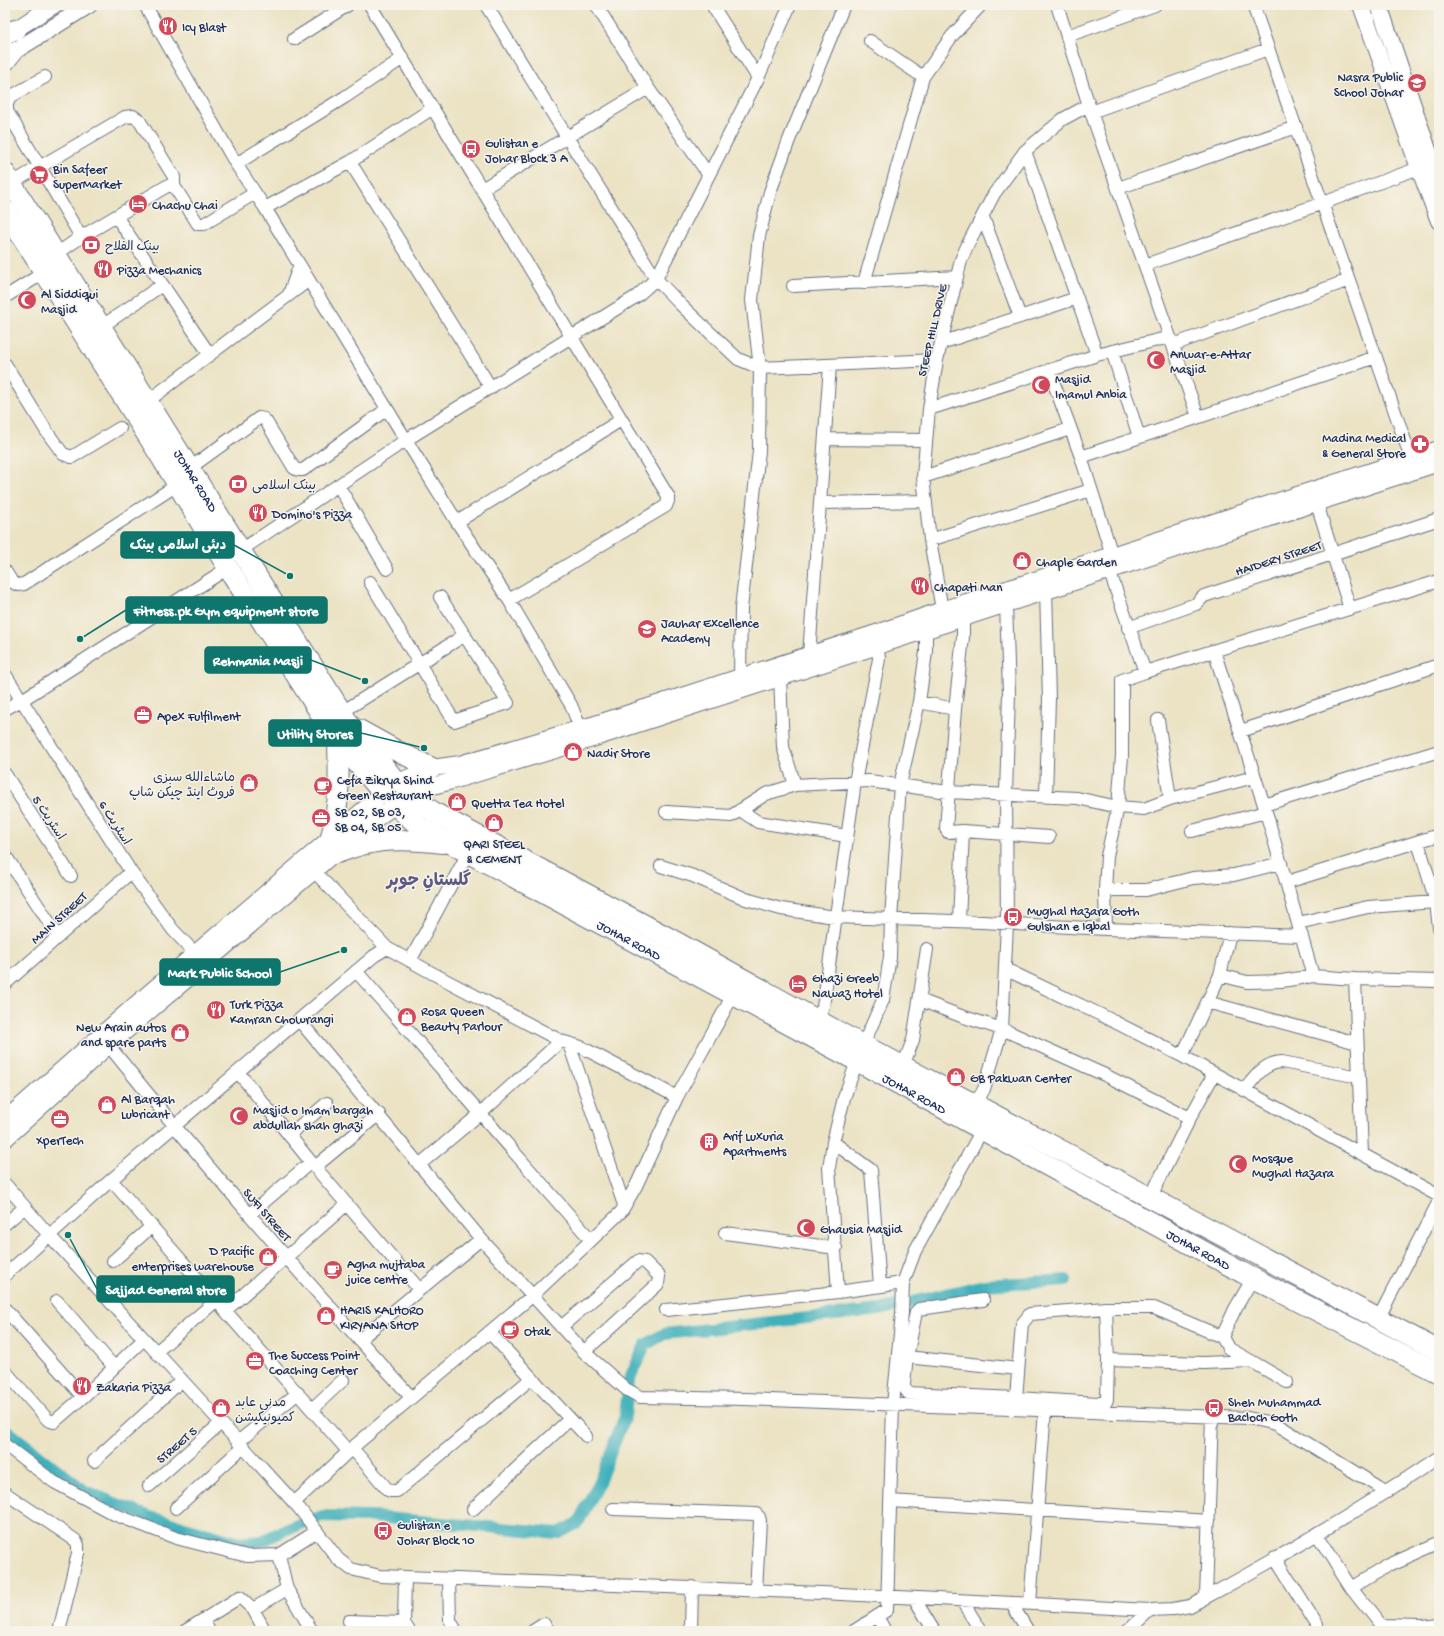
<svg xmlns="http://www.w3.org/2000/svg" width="1444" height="1636" font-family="'Gochi Hand','Playpen Sans Arabic',sans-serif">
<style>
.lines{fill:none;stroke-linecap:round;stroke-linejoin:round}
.canal{stroke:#40b0bb;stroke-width:12}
.minor-casing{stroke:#646e82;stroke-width:14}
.tertiary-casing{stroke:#646e82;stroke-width:18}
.primary-casing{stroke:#646e82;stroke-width:22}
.minor{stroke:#fff;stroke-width:12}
.tertiary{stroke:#fff;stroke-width:16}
.primary{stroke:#fff;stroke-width:20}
.labels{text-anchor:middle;stroke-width:3;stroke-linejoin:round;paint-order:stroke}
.poi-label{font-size:13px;fill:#1b2f5e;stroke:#f7f3e8;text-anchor:start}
.street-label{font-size:13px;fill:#1b2f5e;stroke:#f7f3e8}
.district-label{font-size:17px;font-weight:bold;fill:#5c5a86;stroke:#f7f3e8}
.leader{fill:none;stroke:#0f766e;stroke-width:1.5}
.callout-dot{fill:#0f766e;stroke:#f7f3e8;stroke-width:1.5}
.callout{fill:#0f766e;stroke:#0f766e;stroke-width:1.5}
.callout-label{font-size:14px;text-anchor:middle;font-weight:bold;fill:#fff}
</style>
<rect width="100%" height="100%" fill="#f7f3e8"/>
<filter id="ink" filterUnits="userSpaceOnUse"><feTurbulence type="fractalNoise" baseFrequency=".025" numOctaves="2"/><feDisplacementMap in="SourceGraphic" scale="8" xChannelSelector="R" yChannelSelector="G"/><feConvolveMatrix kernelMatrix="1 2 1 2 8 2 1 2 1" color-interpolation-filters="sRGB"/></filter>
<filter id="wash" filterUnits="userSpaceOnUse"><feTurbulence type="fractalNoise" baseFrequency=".012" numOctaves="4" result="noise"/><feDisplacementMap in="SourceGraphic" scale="16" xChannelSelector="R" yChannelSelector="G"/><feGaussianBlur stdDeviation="0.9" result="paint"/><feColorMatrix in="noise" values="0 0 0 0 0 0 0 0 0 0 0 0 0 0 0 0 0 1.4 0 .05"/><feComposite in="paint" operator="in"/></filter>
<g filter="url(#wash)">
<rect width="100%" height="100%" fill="#ebe3c4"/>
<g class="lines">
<!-- canal -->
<path class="canal" d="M5 1429 85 1491 150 1517 239 1543 262 1541 285 1530 322 1516 374 1517 559 1533 578 1523 599 1482 625 1416 629 1380 645 1345 664 1334 879 1310 984 1285 1066 1280"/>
</g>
</g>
<g filter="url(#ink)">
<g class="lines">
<defs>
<path id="minor" d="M145 5 236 164 265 208 406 440 457 522 509 600 571 705 583 735
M370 5 668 496V501L666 506 509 600
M486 5 567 137 656 279 681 305 738 359 760 368 937 360
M596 5 648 88 708 174
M712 5 758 78
M1057 5 1091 112 1198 417
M1253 5 1411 458
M1067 36 1155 5
M294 39 348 5
M870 41 923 77
M45 77 10 97 7 104V111L81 237
M1091 112 1268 49
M1025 151 1097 355
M350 162 491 388
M236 164 345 97 403 58
M12 183 125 117 133 116 139 120 174 177V186
M1118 188 1296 127
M482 189 648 88
M265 208 350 162 433 108
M116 216 210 355
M983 217 1020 317
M55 255 81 237 167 186H174L198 224H204L255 193
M1145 265 1323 203 1419 168
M864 283 923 77 952 36 981 5
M793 286 957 277
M289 294 298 270 301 267
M5 297 45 272
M101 327 162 285
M941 343 1077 298
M1173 345 1349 280
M1112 351 1139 437
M5 364 47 432 63 454 72 457 120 428
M1049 370 1081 457 1112 555
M148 401 309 280
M929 409 1097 355 1170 337
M825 439 926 440
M1081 457 1376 357
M190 468 259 418 264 419 267 423 294 468 298 470H303L387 409
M923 477 1070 429
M338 485 387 569
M820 503 925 501
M1317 504 1350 609
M457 522 621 420
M930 540 1091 490
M241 550 406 440 637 296 656 279 758 78 790 5
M1109 570 1145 672
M5 571 12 582 18 585 24 584 177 485
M370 582 454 721 508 703 440 597
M942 610 930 540 923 477 929 409 937 360 961 260 968 244 994 194 1025 151 1063 119 1089 105
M963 618V637L955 709 946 829 948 832 963 831 1049 837
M1128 628 1196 604 1204 596 1439 519
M1214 651 1264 805 1313 976
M809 655 830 365
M5 674 131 872 173 930 195 953
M740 677 741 609 759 451 760 368 752 300 759 236 770 192 789 140 844 5
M780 677 783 747 795 785
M919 702 955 709
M5 709 22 700 228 568
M342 712C383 686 424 661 465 635
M1158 720 1170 799
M1241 731 1439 665
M5 774 71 876
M1046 796 1049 699 1046 590
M1264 805 1439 751
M740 810 758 822 847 836
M666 812 731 816 766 794 795 785 869 781 948 792 1077 798 1118 807 1144 809 1170 799 1254 777
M1192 831 1266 812
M1418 842 1436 902 1439 928
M5 855 58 936
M661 866 693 876 746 899 781 909 835 917 982 922 1106 929 1302 936
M314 871 387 948 432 973 561 1041 581 1047 677 1097
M1287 882 1439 835
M1105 890H1146L1193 878 1234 875 1281 863
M959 921 963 831
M1298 923 1368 907 1436 902
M1106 929 1105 890 1107 856 1118 807 1122 756V680L1145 672 1439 581
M410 961 468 853
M1005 969 1099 1014 1182 1056 1439 1196
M356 971 591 1240
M1220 975 1247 982 1282 981 1313 976 1355 979 1439 981
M1355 979 1362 1154
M5 984 131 872
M920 1000 961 1016 1002 1029 1107 1076 1190 1118
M1207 1002 1357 1043
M299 1020 481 1239 584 1352 626 1389 640 1397 745 1399 1248 1418 1276 1424 1387 1492
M817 1020 823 1007 855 782 879 659 877 638
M569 1044 624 1205
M863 1045 883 1000 890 957 891 919 900 785 919 702 926 652V631
M109 1046C206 1166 307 1283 411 1397
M1182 1056 1220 975 1230 933
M903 1066 913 1040 927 949
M238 1072 315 1167 419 1289
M1244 1090C1256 1077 1263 1063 1282 1062L1359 1077
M973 1109 984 1089 1002 1029 1007 924 1006 794 1009 693 1006 604
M289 1135 327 1103
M833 1142 871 1170 880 1286
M419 1165 481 1113 561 1041
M315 1167 379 1114
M111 1180 348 1451
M5 1184 49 1235 299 1508 338 1559 351 1569 380 1576 822 1593 1150 1610 1173 1609 1190 1606C1276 1560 1359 1511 1439 1457
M1150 1198 1190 1118 1214 1074
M250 1214 311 1162
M5 1224 25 1207
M725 1233 836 1248
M113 1261 152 1226
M5 1275 111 1180 374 956 387 948
M838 1292 829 1168 833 1142 844 1098 857 1061
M983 1300 919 1309 916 1312 907 1357 904 1383V1387L908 1393 1016 1398
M57 1301 114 1367
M1106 1308 1108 1360 1107 1399 1106 1402 1098 1403 1016 1398 1022 1324 1030 1314 1106 1308H1154L1222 1337 1228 1348 1251 1361
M5 1309 83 1397
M226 1310 347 1204
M666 1310 838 1292 903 1283
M1378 1319 1439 1201
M561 1327 638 1261 645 1262 659 1276 658 1284 584 1352
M489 1332 586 1436
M1222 1337 1235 1309 1253 1278
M359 1340 481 1239
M156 1352 217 1300
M907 1357 1018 1369
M1108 1360 1204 1363 1251 1361 1287 1382
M5 1371 48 1420 54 1422 83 1397 144 1339
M312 1409 343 1380
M238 1442 298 1393
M5 1445 54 1482 116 1515 176 1538 247 1556 279 1555
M352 1448 388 1490 391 1491H397L532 1378
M94 1461 182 1380
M149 1486 221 1423
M5 1493 75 1540 78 1545V1553L59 1631
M890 1501 1209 1521
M294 1503 352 1448 532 1296 621 1212 636 1186 677 1097 733 995
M176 1508 243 1447
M473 1509 570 1419
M613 1509 756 1514 759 1517 760 1521 756 1590
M1317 1534 1351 1588 1380 1625 1422 1626 1439 1624
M1275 1558 1317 1625
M405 1577 404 1623 409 1631
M449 1579 450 1620 456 1631
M1351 1588 1389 1565 1436 1544
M287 1589 312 1631
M1206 1597 1212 1417
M914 1598 934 1631
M962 1601 981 1631
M1011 1603 1028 1631
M1030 1604 1045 1410
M253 1609 265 1631
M877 1616 885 1631
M203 1620 209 1631
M349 1621 404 1623
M185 1631 240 1597 253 1609 287 1589 279 1555 317 1531
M533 1631 544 1624 549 1631
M691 1631 692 1587
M854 1631 887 1610 893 1405 902 1313 903 1283 915 1251 982 1130
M1126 1631 1132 1627 1150 1610"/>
<path id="tertiary" d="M1361 5 1419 168 1439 221
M1379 5 1439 182
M5 36 54 5
M5 57 89 5
M398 782 432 768 460 764 592 725 876 633 942 610 1439 449
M406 793 452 781 592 739 1439 463
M5 1120 135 1005 383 793
M5 1139 100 1053 314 871 358 832 395 805"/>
<g id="primary">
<path d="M5 33 15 30"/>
<path d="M5 61 12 52"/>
<path id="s1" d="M5 173 349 724 396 781"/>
<path d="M5 210 161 457 228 568 338 741 383 793"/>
<path d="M359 730 397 751 432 768"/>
<path d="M406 793 435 813 669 938 846 1036 1439 1351"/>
<path id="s2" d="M395 805 420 827 857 1061 1243 1273 1439 1373"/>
<path d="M331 837C340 802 339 776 338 741"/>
<path d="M333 854C344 851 355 846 366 844 390 838 418 840 443 843"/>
</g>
</defs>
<!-- minor casing -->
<use href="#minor" class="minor-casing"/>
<!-- tertiary casing -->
<use href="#tertiary" class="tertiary-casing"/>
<!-- primary casing -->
<use href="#primary" class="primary-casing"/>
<!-- minor -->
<use href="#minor" class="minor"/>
<!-- tertiary -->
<use href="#tertiary" class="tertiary"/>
<!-- primary -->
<use href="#primary" class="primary"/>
</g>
</g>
<!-- icons -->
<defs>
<symbol id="restaurant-disc" viewBox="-11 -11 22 22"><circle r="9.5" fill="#d1495b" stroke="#f7f3e8"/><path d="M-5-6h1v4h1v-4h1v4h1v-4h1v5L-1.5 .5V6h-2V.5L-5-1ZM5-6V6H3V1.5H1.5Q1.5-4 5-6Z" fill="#fff"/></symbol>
<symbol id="school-disc" viewBox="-11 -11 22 22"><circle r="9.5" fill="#d1495b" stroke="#f7f3e8"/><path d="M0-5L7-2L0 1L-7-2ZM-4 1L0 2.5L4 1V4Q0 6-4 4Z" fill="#fff"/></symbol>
<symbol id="bus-disc" viewBox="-11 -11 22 22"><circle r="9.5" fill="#d1495b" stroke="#f7f3e8"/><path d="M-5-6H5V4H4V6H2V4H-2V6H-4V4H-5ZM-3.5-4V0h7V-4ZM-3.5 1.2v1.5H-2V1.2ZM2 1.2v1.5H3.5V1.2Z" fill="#fff"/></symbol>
<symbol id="supermarket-disc" viewBox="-11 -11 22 22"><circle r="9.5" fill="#d1495b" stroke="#f7f3e8"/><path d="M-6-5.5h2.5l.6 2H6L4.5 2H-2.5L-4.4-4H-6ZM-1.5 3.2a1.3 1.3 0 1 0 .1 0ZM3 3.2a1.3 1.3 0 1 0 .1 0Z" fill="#fff"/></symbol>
<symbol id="hotel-disc" viewBox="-11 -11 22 22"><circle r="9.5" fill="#d1495b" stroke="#f7f3e8"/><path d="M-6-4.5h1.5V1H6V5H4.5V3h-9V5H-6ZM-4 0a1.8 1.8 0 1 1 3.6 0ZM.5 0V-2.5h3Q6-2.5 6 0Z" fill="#fff"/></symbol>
<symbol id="bank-disc" viewBox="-11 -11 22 22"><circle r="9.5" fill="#d1495b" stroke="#f7f3e8"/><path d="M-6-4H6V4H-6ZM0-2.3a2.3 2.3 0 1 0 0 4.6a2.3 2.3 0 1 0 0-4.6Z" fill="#fff"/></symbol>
<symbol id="mosque-disc" viewBox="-11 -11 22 22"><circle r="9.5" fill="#d1495b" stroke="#f7f3e8"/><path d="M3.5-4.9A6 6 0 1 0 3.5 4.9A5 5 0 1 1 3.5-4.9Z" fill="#fff"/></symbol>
<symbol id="pharmacy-disc" viewBox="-11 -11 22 22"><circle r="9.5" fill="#d1495b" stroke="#f7f3e8"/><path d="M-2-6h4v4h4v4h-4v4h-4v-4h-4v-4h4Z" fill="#fff"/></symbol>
<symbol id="shop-disc" viewBox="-11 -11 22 22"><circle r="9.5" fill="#d1495b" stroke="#f7f3e8"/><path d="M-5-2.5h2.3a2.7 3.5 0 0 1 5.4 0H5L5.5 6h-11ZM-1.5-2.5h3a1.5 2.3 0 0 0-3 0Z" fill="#fff"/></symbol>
<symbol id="office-disc" viewBox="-11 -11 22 22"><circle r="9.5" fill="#d1495b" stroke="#f7f3e8"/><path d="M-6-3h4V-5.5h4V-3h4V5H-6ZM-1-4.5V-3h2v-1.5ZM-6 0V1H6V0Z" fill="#fff"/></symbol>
<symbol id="cafe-disc" viewBox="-11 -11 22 22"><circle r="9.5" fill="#d1495b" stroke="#f7f3e8"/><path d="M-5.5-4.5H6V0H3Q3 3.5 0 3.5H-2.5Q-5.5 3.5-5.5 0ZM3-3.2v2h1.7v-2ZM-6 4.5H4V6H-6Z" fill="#fff"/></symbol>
<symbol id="building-disc" viewBox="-11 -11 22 22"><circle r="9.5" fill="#d1495b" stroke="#f7f3e8"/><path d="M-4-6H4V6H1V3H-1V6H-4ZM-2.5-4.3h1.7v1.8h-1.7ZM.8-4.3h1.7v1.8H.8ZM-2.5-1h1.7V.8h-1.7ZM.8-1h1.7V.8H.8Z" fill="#fff"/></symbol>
</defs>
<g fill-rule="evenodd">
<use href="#restaurant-disc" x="157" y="15" width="22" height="22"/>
<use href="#school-disc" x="1406" y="72" width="22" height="22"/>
<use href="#bus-disc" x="460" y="138" width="22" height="22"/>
<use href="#supermarket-disc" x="28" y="164" width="22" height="22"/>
<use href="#hotel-disc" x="127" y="193" width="22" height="22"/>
<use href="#bank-disc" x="80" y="234" width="22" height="22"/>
<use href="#restaurant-disc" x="92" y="258" width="22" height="22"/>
<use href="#mosque-disc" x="16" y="289" width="22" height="22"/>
<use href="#mosque-disc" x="1145" y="349" width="22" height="22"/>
<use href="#mosque-disc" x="1030" y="374" width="22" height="22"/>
<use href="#pharmacy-disc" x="1409" y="433" width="22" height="22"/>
<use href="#bank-disc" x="227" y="473" width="22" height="22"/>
<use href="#restaurant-disc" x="247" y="502" width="22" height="22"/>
<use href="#shop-disc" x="1011" y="550" width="22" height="22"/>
<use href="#restaurant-disc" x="909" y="575" width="22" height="22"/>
<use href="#school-disc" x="636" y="618" width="22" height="22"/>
<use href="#office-disc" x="132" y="704" width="22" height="22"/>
<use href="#shop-disc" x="562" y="741" width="22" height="22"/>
<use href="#shop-disc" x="238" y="772" width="22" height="22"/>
<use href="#cafe-disc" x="312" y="775" width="22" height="22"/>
<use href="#shop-disc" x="446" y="791" width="22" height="22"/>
<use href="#office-disc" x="310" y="807" width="22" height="22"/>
<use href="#shop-disc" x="483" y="812" width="22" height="22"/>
<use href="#bus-disc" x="1002" y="906" width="22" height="22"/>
<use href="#hotel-disc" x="787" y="973" width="22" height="22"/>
<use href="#restaurant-disc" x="205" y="999" width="22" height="22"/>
<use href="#shop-disc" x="396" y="1006" width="22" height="22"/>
<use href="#shop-disc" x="169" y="1022" width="22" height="22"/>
<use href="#shop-disc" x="945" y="1066" width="22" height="22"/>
<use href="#shop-disc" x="96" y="1094" width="22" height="22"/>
<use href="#mosque-disc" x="228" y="1105" width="22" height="22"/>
<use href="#office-disc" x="49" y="1108" width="22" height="22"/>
<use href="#building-disc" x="698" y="1131" width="22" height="22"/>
<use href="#mosque-disc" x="1227" y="1153" width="22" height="22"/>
<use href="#mosque-disc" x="795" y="1217" width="22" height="22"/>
<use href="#shop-disc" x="257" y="1246" width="22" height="22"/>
<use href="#cafe-disc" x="322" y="1259" width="22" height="22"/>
<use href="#shop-disc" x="315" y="1305" width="22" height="22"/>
<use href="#cafe-disc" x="499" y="1319" width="22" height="22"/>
<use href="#office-disc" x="244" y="1350" width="22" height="22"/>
<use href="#restaurant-disc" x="71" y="1375" width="22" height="22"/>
<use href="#shop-disc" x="210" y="1397" width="22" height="22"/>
<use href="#bus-disc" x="1203" y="1397" width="22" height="22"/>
<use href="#bus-disc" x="372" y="1520" width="22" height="22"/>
</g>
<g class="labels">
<!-- poi labels -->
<g class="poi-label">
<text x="182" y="31">Icy Blast</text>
<text x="1403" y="81" text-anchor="end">Nasra Public<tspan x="1403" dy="15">School Johar</tspan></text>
<text x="485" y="147">Gulistan e<tspan x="485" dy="15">Johar Block 3 A</tspan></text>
<text x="53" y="173">Bin Safeer<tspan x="53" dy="15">SuperMarket</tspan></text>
<text x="152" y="209">Chachu Chai</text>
<text x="105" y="250">بینک الفلاح</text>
<text x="117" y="274">Pizza Mechanics</text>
<text x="41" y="298">Al Siddiqui<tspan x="41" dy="15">Masjid</tspan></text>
<text x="1170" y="358">Anwar-e-Attar<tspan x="1170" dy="15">Masjid</tspan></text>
<text x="1055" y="383">Masjid<tspan x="1055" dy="15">Imamul Anbia</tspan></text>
<text x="1406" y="442" text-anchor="end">Madina Medical<tspan x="1406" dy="15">&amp; General Store</tspan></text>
<text x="252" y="489">بینک اسلامی</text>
<text x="272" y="518">Domino's Pizza</text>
<text x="1036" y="566">Chaple Garden</text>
<text x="934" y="591">Chapati Man</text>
<text x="661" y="627">Jauhar Excellence<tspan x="661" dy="15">Academy</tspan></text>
<text x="157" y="720">Apex Fulfilment</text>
<text x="587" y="757">Nadir Store</text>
<text x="235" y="781" text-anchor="end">ماشاءالله سبزی<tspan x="235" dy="15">فروٹ اینڈ چیکن شاپ</tspan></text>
<text x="337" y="784">Cefa Zikrya Shind<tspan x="337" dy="15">Green Restaurant</tspan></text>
<text x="471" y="807">Quetta Tea Hotel</text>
<text x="335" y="816">SB 02, SB 03,<tspan x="335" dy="15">SB 04, SB 05</tspan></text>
<text x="494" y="848" text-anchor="middle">QARI STEEL<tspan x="494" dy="15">&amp; CEMENT</tspan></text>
<text x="1027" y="915">Mughal Hazara Goth<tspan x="1027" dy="15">Gulshan e Iqbal</tspan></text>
<text x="812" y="982">Ghazi Greeb<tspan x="812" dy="15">Nawaz Hotel</tspan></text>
<text x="230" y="1008">Turk Pizza<tspan x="230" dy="15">Kamran Chowrangi</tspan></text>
<text x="421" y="1015">Rosa Queen<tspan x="421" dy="15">Beauty Parlour</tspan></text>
<text x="166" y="1031" text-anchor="end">New Arain autos<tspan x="166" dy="15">and spare parts</tspan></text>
<text x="970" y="1082">GB Pakwan Center</text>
<text x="121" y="1103">Al Barqah<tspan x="121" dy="15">Lubricant</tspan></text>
<text x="253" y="1114">Masjid o Imam bargah<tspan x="253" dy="15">abdullah shah ghazi</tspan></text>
<text x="723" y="1140">Arif Luxuria<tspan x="723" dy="15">Apartments</tspan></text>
<text x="60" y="1144" text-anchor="middle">XperTech</text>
<text x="1252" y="1162">Mosque<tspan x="1252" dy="15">Mughal Hazara</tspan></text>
<text x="820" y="1233">Ghausia Masjid</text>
<text x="254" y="1255" text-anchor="end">D Pacific<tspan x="254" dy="15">enterprises warehouse</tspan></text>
<text x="347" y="1268">Agha mujtaba<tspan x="347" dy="15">juice centre</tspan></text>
<text x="340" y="1314">HARIS KALHORO<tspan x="340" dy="15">KIRYANA SHOP</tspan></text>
<text x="524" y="1335">Otak</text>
<text x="269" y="1359">The Success Point<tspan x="269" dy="15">Coaching Center</tspan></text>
<text x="96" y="1391">Zakaria Pizza</text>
<text x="235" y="1406">مدنی عابد<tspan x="235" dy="15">کمیونیکیشن</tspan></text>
<text x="1228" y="1406">Sheh Muhammad<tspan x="1228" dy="15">Bacloch Goth</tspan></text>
<text x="397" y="1529">Gulistan e<tspan x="397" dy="15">Johar Block 10</tspan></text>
</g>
<!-- street labels -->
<g class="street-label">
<text transform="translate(931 330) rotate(-77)" y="5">STEEP HILL DRIVE</text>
<text dy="5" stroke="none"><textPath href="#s1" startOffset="362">JOHAR ROAD</textPath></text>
<text transform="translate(1278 557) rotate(-18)" y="5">HAIDERY STREET</text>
<text transform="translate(50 817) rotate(57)" y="5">اسٹریٹ 5</text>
<text transform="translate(116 822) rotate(58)" y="5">اسٹریٹ 6</text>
<text transform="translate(58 917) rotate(-42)" y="5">MAIN STREET</text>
<text dy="5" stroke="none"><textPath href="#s2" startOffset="271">JOHAR ROAD</textPath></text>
<text dy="5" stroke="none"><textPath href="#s2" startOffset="595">JOHAR ROAD</textPath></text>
<text transform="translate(268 1214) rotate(49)" y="5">SUFI STREET</text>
<text dy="5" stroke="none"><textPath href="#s2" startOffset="919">JOHAR ROAD</textPath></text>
<text transform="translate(176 1444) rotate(-41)" y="5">STREET 5</text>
</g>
<!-- district labels -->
<g class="district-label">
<text x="429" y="885">گلستانِ جوہر</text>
</g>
</g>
<!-- callouts -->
<path class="leader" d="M290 576L234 545M80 639L126 610M365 681L311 660M424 748L361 733M344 950L280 972M68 1235L97 1289"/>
<g class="callout-dot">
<circle cx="290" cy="576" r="4"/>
<circle cx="80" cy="639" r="4"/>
<circle cx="365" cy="681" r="4"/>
<circle cx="424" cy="748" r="4"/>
<circle cx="344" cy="950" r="4"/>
<circle cx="68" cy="1235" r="4"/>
</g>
<g class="callout">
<rect x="121" y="532" width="113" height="26" rx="4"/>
<rect x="126" y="597" width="201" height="26" rx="4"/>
<rect x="205" y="647" width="106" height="26" rx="4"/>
<rect x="269" y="720" width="92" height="26" rx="4"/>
<rect x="160" y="959" width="120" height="26" rx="4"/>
<rect x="97" y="1276" width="137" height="26" rx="4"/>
</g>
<g class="callout-label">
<text x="178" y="549">دبئی اسلامی بینک</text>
<text x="226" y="615">Fitness.pk Gym equipment store</text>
<text x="258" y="665">Rehmania Masji</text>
<text x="315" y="738">Utility Stores</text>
<text x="220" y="977">Mark Public School</text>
<text x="166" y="1294">Sajjad General store</text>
</g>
<!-- margin -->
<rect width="1444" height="1636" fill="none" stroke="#f7f3e8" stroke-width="20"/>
</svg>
